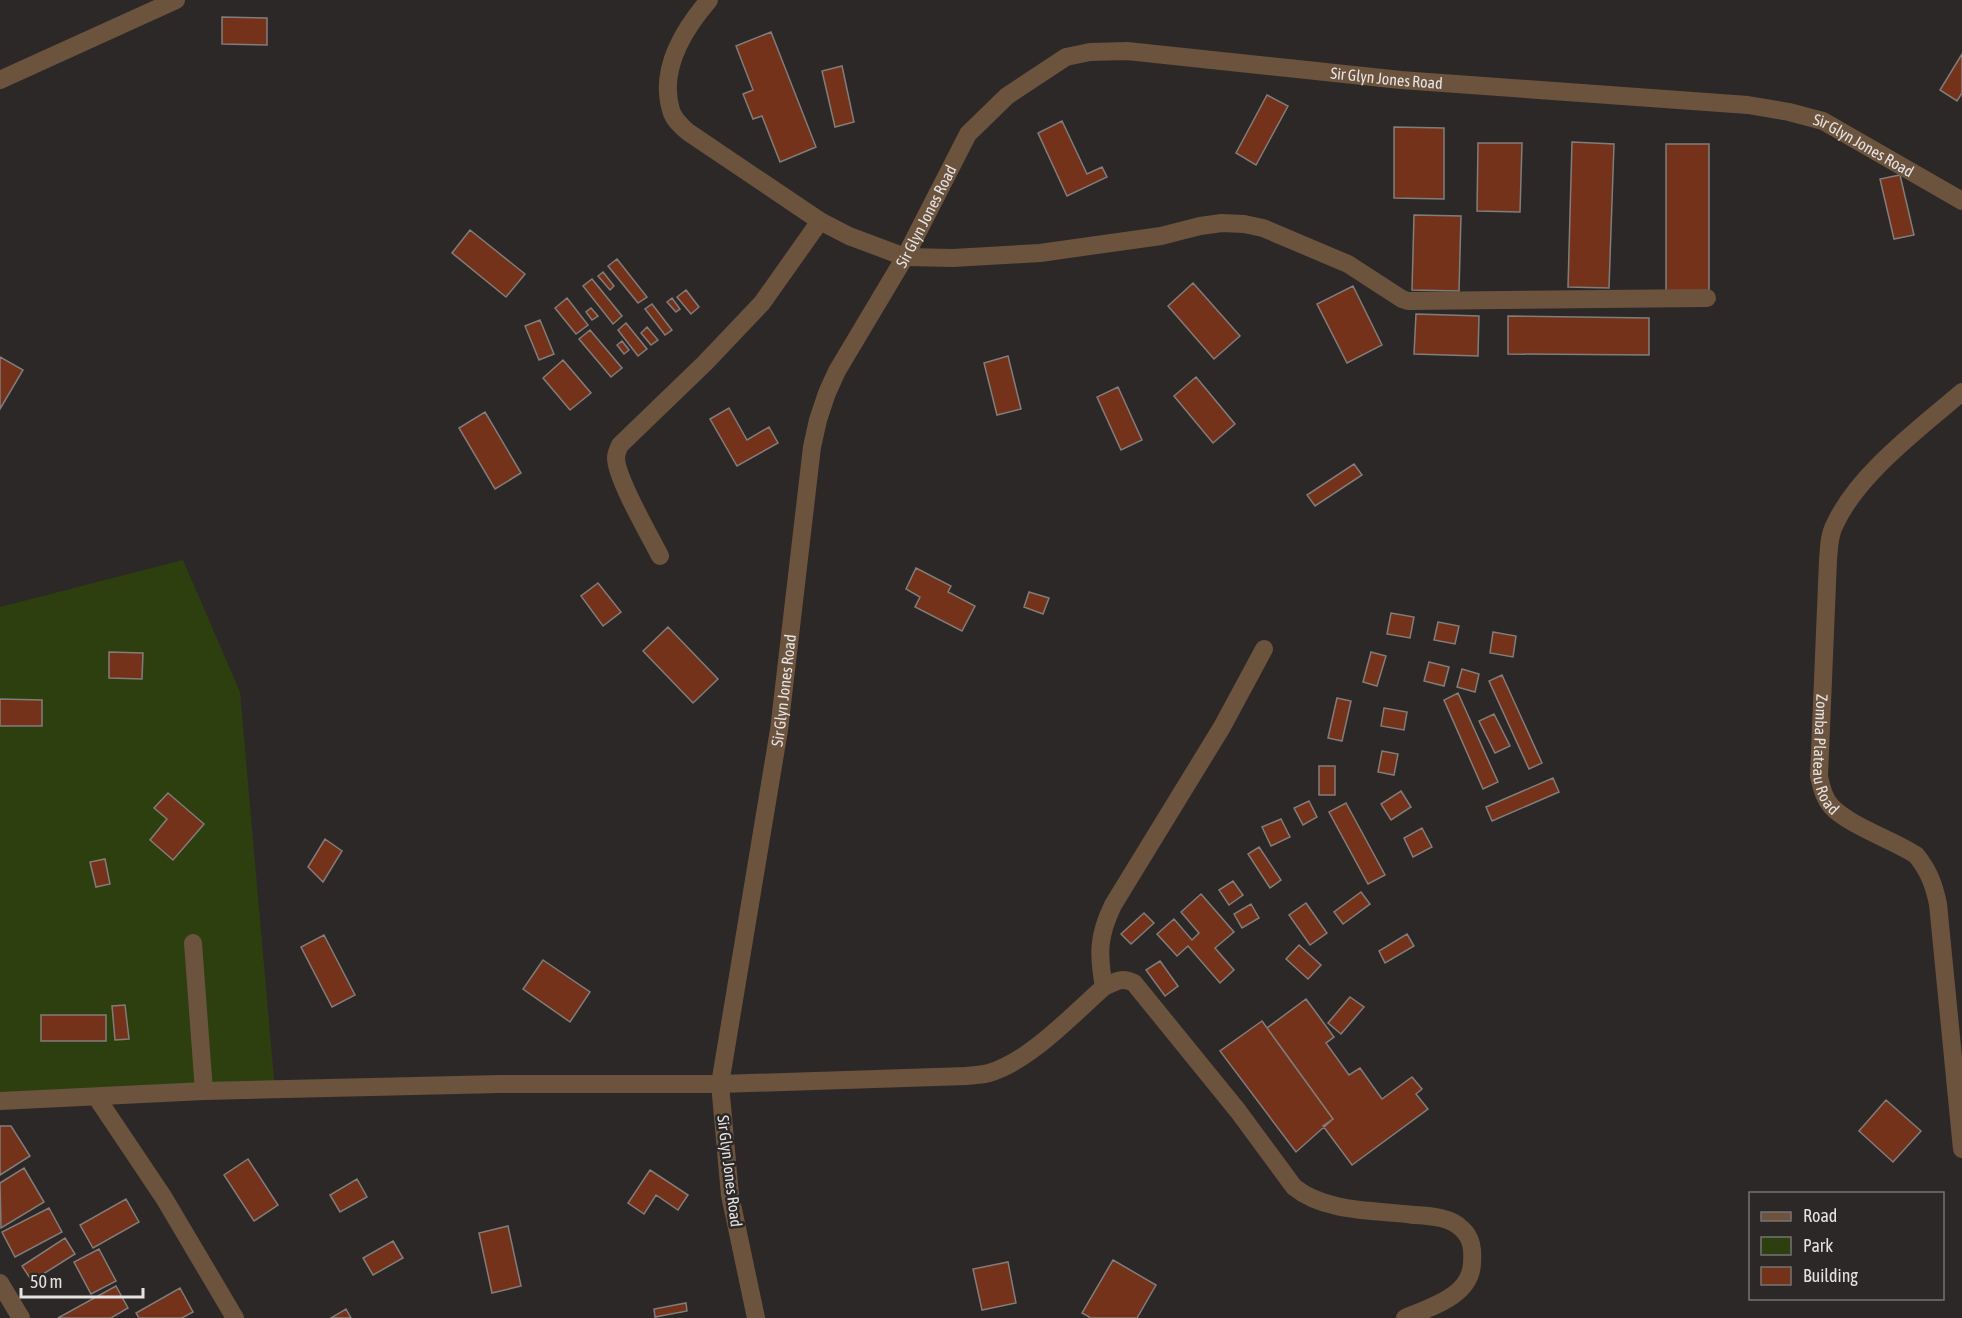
<svg xmlns="http://www.w3.org/2000/svg" width="1962" height="1318" font-family="'Asap Condensed',sans-serif">
<style>
.green{fill:#2d3e0f}
.building{fill:#74321a;stroke:#817d7b;stroke-width:1.5}
.lines{fill:none;stroke-linecap:round;stroke-linejoin:round}
.minor{stroke:#6b533e;stroke-width:18}
.labels{text-anchor:middle;stroke-width:5;stroke-linejoin:round;paint-order:stroke}
.street-label{font-size:16px;fill:#e5e3e2;stroke:#2c2827}
</style>
<rect width="100%" height="100%" fill="#2c2827"/>
<!-- green -->
<path class="green" d="M183 560 240 692 275 1090 0 1095V607Z"/>
<!-- building -->
<path class="building" d="M222 17 267 18V45L222 44Z
M771 32 816 147 780 162 762 116 753 119 743 94 753 90 736 46Z
M1962 54V93L1957 101 1940 90Z
M842 66 854 122 835 127 822 71Z
M1267 95 1288 106 1256 165 1236 153Z
M1062 121 1087 174 1102 167 1107 177 1067 196 1038 133Z
M1394 127 1444 128V199L1394 198Z
M1572 142 1614 144 1609 288 1568 287Z
M1478 143H1522L1520 212 1477 211Z
M1666 144H1709V293H1666Z
M1900 175 1914 235 1894 239 1880 179Z
M1414 215 1461 216 1459 291 1412 290Z
M470 230 525 274 506 297 452 253Z
M617 259 647 297 638 303 608 266Z
M603 272 614 286 610 290 598 276Z
M592 279 622 316 613 324 583 286Z
M1193 283 1240 336 1214 359 1168 306Z
M1353 286 1382 345 1347 363 1317 304Z
M686 290 699 307 691 314 677 297Z
M567 298 588 325 576 334 555 308Z
M672 298 680 309 676 312 667 302Z
M652 304 672 330 665 335 645 309Z
M591 308 598 316 592 320 586 312Z
M1416 314 1479 316 1478 356 1414 354Z
M1508 316 1649 318V355L1508 354Z
M540 320 554 354 539 360 525 326Z
M626 323 647 349 638 356 618 330Z
M647 327 658 340 651 345 641 333Z
M590 330 622 368 611 377 579 339Z
M622 341 629 350 624 354 617 345Z
M1008 356 1021 409 997 415 984 363Z
M0 357 23 370 0 409Z
M563 360 591 393 570 410 543 378Z
M1196 377 1235 424 1213 443 1174 396Z
M1118 387 1142 440 1121 450 1097 397Z
M729 408 747 440 769 427 778 443 737 466 710 419Z
M485 412 521 473 495 489 459 428Z
M1354 464 1362 475 1315 506 1307 495Z
M916 568 951 586 948 592 975 606 962 631 915 607 920 597 906 589Z
M598 583 621 612 603 626 581 596Z
M1029 592 1049 598 1043 614 1024 607Z
M1391 613 1414 617 1410 638 1387 634Z
M1438 622 1459 626 1455 644 1434 640Z
M668 627 718 679 693 703 643 651Z
M1493 632 1516 636 1513 657 1490 653Z
M109 652 143 653 142 679 109 678Z
M1371 652 1386 656 1377 686 1363 682Z
M1429 662 1449 667 1444 686 1424 681Z
M1462 669 1479 674 1475 692 1457 687Z
M1502 675 1542 763 1529 769 1489 681Z
M1458 693 1498 782 1483 789 1444 700Z
M1337 698 1351 701 1342 741 1328 738Z
M0 699 42 700V726H0Z
M1384 708 1407 712 1404 730 1381 726Z
M1494 714 1510 746 1495 753 1479 721Z
M1382 751 1398 754 1394 775 1378 772Z
M1319 766H1335V795H1319Z
M1553 778 1559 792 1492 821 1486 807Z
M1401 791 1411 807 1391 820 1381 804Z
M168 793 204 824 173 860 150 840 167 819 154 808Z
M1309 801 1317 817 1303 825 1294 808Z
M1346 803 1385 875 1368 884 1329 812Z
M1281 819 1290 837 1271 846 1262 827Z
M1422 828 1432 847 1413 857 1404 838Z
M325 839 342 851 323 882 308 867Z
M1259 847 1281 880 1270 888 1248 854Z
M105 859 110 884 96 887 90 862Z
M1233 881 1243 895 1229 905 1219 890Z
M1361 892 1370 904 1343 924 1334 912Z
M1201 894 1234 932 1215 948 1234 970 1220 983 1188 946 1177 956 1157 934 1174 919 1192 940 1199 933 1181 912Z
M1306 903 1327 933 1310 945 1289 915Z
M1251 904 1259 918 1242 928 1234 914Z
M1144 913 1154 923 1131 944 1121 934Z
M1407 934 1414 946 1385 963 1379 951Z
M324 935 355 995 332 1007 301 947Z
M1299 945 1321 965 1308 979 1286 959Z
M543 960 590 992 570 1022 523 989Z
M1160 961 1178 986 1165 996 1146 970Z
M1350 997 1364 1007 1341 1034 1328 1023Z
M1306 999 1334 1037 1326 1043 1349 1075 1360 1068 1382 1099 1412 1077 1422 1089 1416 1094 1428 1109 1352 1165 1323 1126 1333 1119 1267 1028Z
M125 1005 129 1039 115 1040 112 1006Z
M41 1015H106V1041H41Z
M1262 1021 1333 1119 1296 1152 1220 1051Z
M1886 1100 1921 1131 1893 1162 1859 1131Z
M0 1126H11L30 1156 0 1175Z
M248 1159 278 1205 254 1221 224 1175Z
M24 1168 44 1202 1 1228 0 1183Z
M650 1170 688 1195 678 1210 656 1195 644 1214 628 1203Z
M357 1179 367 1197 340 1212 330 1195Z
M126 1199 139 1222 93 1248 80 1225Z
M49 1208 62 1232 15 1257 2 1232Z
M508 1226 521 1286 492 1293 479 1233Z
M65 1238 75 1254 32 1281 22 1266Z
M393 1241 403 1258 373 1275 363 1258Z
M99 1249 116 1281 91 1294 74 1262Z
M1113 1260 1156 1285 1137 1318H1091L1082 1313Z
M1008 1262 1016 1303 982 1310 973 1269Z
M116 1286 128 1308 111 1318H58Z
M180 1288 193 1312 182 1318H139L136 1313Z
M686 1303 687 1311 655 1317 654 1309Z
M346 1309 351 1318H331Z"/>
<g class="lines">
<!-- minor -->
<g class="minor">
<path d="M709 0C684 29 659 70 671 110 673 119 681 126 688 132L820 221 849 236 905 257 953 258 1040 253 1161 236 1200 226 1222 223 1244 224 1263 228 1348 264 1402 299 1408 301 1707 298"/>
<path d="M0 80 176 0"/>
<path id="s1" d="M1962 392C1920 428 1858 474 1835 524 1829 535 1829 548 1828 560L1819 776C1821 787 1824 798 1831 806 1848 825 1893 840 1916 855 1929 871 1934 885 1938 904L1962 1149"/>
<path d="M660 556C650 536 616 478 616 458 616 453 618 450 620 445L705 363 762 303 820 221"/>
<path d="M193 943 204 1091"/>
<path d="M1104 987C1098 954 1098 936 1113 905L1222 727 1264 649"/>
<path d="M97 1098 164 1198 235 1318"/>
<path d="M0 1101 204 1091 500 1084H720L966 1076C974 1075 982 1075 989 1073 1030 1061 1072 1015 1104 987 1116 981 1122 977 1134 983L1238 1111 1294 1187C1326 1213 1376 1210 1414 1215 1430 1216 1451 1217 1462 1229 1472 1238 1473 1250 1472 1263 1471 1296 1431 1307 1405 1318"/>
<path d="M0 1283 21 1318"/>
<path id="s2" d="M756 1318 730 1195 720 1084 779 730 812 447 818 420 827 393 837 371 905 257 968 134 1007 96 1066 57 1090 52 1127 51 1401 80 1748 105 1789 112 1823 121 1962 201"/>
</g>
</g>
<g class="labels">
<!-- street labels -->
<g class="street-label">
<text dy="6" stroke="none"><textPath href="#s2" startOffset="1680">Sir Glyn Jones Road</textPath></text>
<text dy="6" stroke="none"><textPath href="#s2" startOffset="2166">Sir Glyn Jones Road</textPath></text>
<text dy="6" stroke="none"><textPath href="#s2" startOffset="1140">Sir Glyn Jones Road</textPath></text>
<text dy="6" stroke="none"><textPath href="#s2" startOffset="636">Sir Glyn Jones Road</textPath></text>
<text dy="6" stroke="none"><textPath href="#s1" startOffset="417">Zomba Plateau Road</textPath></text>
<text transform="translate(730 1171) rotate(83)" y="6">Sir Glyn Jones Road</text>
</g>
</g>
<!-- legend -->
<rect x="1749" y="1192" width="195" height="108" fill="#2c2827" stroke="#767372" stroke-width="1.5"/>
<rect x="1761" y="1212" width="30" height="9" fill="#6b533e" stroke="#767372" stroke-width="1.5"/>
<text x="1803" y="1222" font-size="18" fill="#e5e3e2">Road</text>
<rect x="1761" y="1237" width="30" height="18" fill="#2d3e0f" stroke="#767372" stroke-width="1.5"/>
<text x="1803" y="1252" font-size="18" fill="#e5e3e2">Park</text>
<rect x="1761" y="1267" width="30" height="18" fill="#74321a" stroke="#767372" stroke-width="1.5"/>
<text x="1803" y="1282" font-size="18" fill="#e5e3e2">Building</text>
<!-- scale -->
<path d="M21 1288v9h122v-9" fill="none" stroke="#e5e3e2" stroke-width="3"/>
<text x="30" y="1288" font-size="18" fill="#e5e3e2" stroke="#2c2827" stroke-width="4.5" paint-order="stroke">50 m</text>
</svg>
